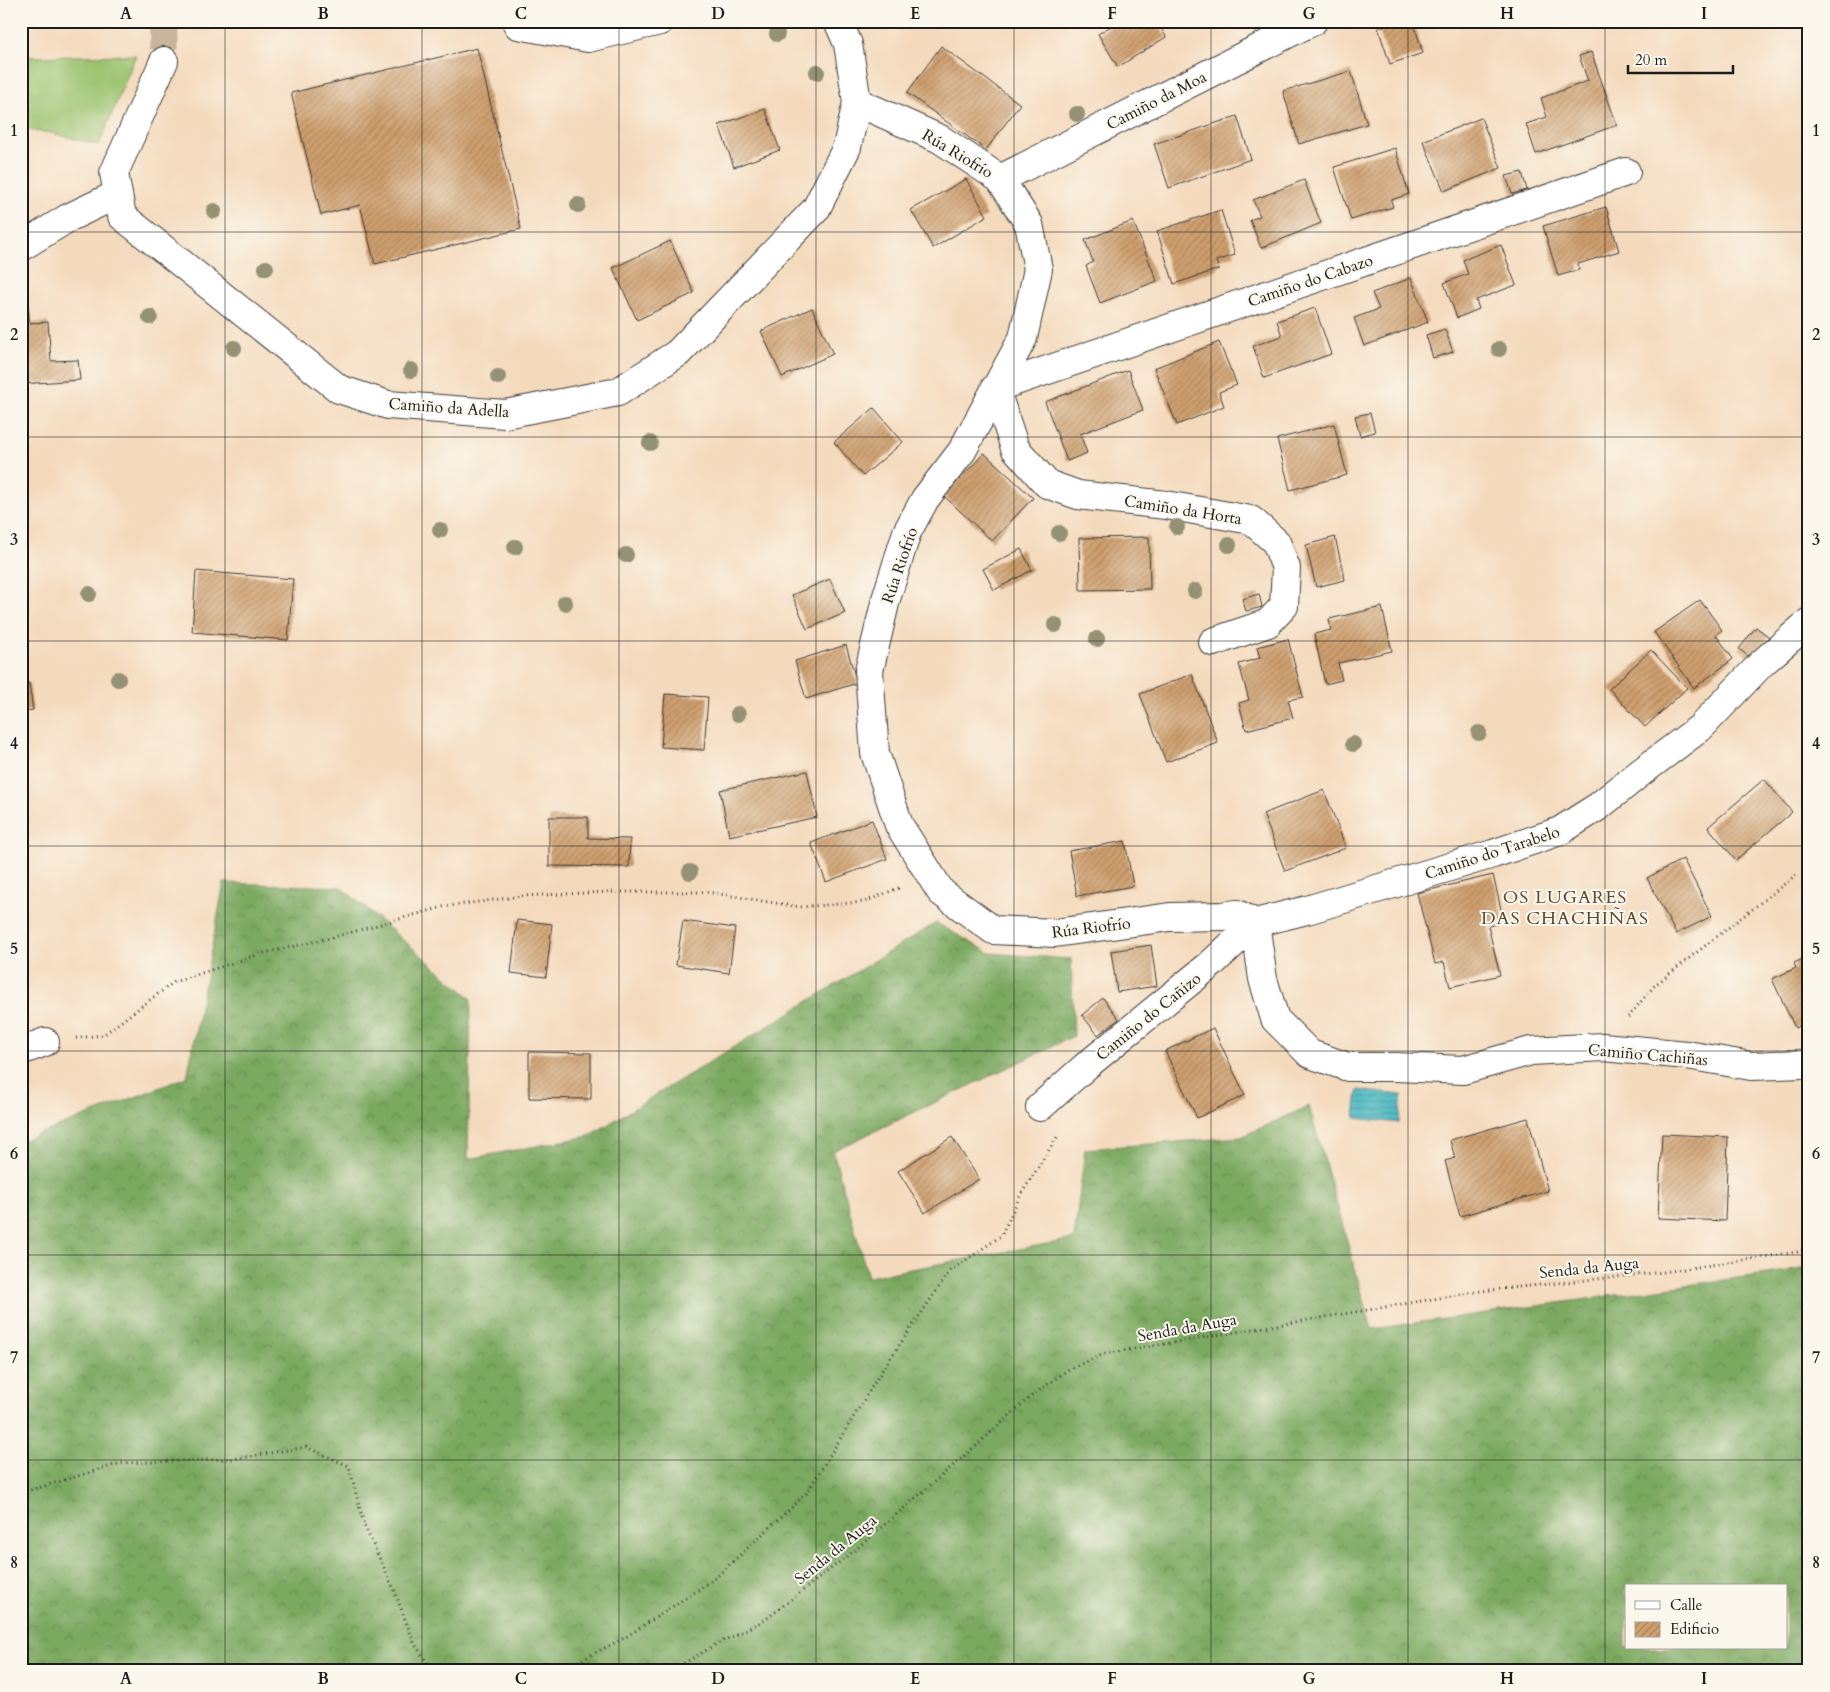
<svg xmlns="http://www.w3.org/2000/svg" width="1830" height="1692" font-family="Cardo,serif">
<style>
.grass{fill:#9bc36e;stroke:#5c7045}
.forest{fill:url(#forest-crowns);stroke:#4c623e;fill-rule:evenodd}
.water{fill:url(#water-rules);stroke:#336a6f}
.building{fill:url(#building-hatch)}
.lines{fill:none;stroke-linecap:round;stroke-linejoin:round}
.minor-tunnel{stroke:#c9b49d;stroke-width:28;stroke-dasharray:28 14;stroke-linecap:butt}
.minor-casing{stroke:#3c3834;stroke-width:30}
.path{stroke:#3c3834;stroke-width:3;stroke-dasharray:1 4;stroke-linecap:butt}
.minor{stroke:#fff;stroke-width:28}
.tree{fill:#959174}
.grid{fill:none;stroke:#1c1c1c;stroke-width:1;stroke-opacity:0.55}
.labels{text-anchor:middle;stroke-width:4;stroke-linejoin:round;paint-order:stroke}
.street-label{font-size:16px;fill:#1c1c1c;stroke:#fbf7ec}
.neighbourhood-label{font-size:18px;letter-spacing:1px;fill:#5b4a39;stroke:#fbf7ec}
.neatline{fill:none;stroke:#1c1c1c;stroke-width:2}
.grid-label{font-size:16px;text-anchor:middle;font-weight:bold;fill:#1c1c1c}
</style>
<defs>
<pattern id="forest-crowns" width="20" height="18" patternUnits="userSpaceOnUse" patternTransform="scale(1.25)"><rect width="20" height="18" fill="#7ca961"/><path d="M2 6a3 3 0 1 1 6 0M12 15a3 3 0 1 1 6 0" fill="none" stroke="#65894f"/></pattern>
<pattern id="water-rules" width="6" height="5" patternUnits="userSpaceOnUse" patternTransform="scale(1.25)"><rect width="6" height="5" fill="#4ab8c2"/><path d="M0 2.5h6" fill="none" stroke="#3d959d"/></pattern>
<pattern id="building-hatch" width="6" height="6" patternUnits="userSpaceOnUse" patternTransform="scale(1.25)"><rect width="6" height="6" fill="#cfa06f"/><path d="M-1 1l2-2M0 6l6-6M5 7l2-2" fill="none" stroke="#a7825a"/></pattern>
</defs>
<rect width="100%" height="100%" fill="#fbf7ec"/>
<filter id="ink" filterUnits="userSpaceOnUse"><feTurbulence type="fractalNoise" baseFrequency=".02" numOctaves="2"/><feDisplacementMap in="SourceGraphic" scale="10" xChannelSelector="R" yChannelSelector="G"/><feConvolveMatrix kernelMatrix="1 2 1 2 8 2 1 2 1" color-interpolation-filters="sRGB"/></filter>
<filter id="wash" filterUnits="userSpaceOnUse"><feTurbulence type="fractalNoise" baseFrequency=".0096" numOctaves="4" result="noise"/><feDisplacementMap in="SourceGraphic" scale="20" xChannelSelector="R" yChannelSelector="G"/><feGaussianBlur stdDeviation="1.12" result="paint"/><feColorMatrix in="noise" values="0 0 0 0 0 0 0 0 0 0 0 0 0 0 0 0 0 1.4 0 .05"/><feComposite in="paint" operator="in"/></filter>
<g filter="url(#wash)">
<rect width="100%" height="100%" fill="#f4dabd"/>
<!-- grass -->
<path class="grass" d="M136 55 99 145 52 133 21 129V57Z"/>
<!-- forest -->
<path class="forest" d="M224 883 341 887 471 998 468 1159 589 1136 936 923 990 953 1071 959 1074 1036 833 1151 868 1277 1074 1239 1085 1149 1241 1137 1309 1106 1372 1329 1809 1268V1671H21V1141L187 1077ZM1626 1586H1786V1648H1626Z"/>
<!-- water -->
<path class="water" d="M1358 1090 1402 1095 1399 1123 1355 1118Z"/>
<g id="blocks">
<!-- building -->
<path class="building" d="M1119 21H1157L1166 37 1118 67 1098 34Z
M1398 21H1413L1423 53 1390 64 1378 28Z
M941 46 1020 104 986 150 907 93Z
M477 48 521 229 375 264 360 205 321 215 291 93Z
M1591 52 1617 125 1536 154 1526 124 1547 117 1541 98 1588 81 1579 56Z
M1351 71 1367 124 1299 144 1283 91Z
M1804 81H1809V109H1805Z
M765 109 780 150 734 167 719 125Z
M1237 116 1251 159 1169 188 1154 144Z
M1481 118 1501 168 1444 191 1423 141Z
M1395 148 1409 194 1391 200 1393 207 1351 220 1334 167Z
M1522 172 1527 190 1512 194 1506 176Z
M966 179 987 216 933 248 911 210Z
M1304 180 1321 223 1261 248 1250 220 1260 216 1253 200Z
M1606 207 1619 251 1578 264 1579 270 1558 276 1543 226Z
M1221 210 1235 255 1216 261 1219 269 1174 284 1157 231Z
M1133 221 1157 281 1100 303 1086 266 1093 262 1085 240Z
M670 241 694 293 637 320 613 268Z
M1501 245 1516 285 1476 300 1479 309 1457 318 1444 283 1468 274 1463 260Z
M1411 278 1428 322 1364 346 1354 318 1379 309 1372 293Z
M21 305H28L30 323 48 322 51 361 78 360 80 380 21 384Z
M812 308 833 354 782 377 761 331Z
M1315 308 1331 354 1264 378 1253 346 1282 336 1277 321Z
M1445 329 1453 352 1433 358 1426 335Z
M1219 342 1237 385 1219 392 1224 406 1177 425 1154 368Z
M1128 370 1143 410 1080 434 1087 453 1067 461 1045 402Z
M874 408 903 442 863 476 834 442Z
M1370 413 1375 432 1360 436 1355 416Z
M1334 424 1347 475 1290 490 1277 439Z
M984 453 1033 498 992 541 944 496Z
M1149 537 1150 589 1080 590 1079 538Z
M1335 537 1345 580 1316 587 1306 545Z
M1021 549 1032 570 994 590 983 569Z
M196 571 293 579 288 640 192 632Z
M830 579 845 613 807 629 792 595Z
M1259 594 1262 607 1246 611 1242 599Z
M1700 600 1722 630 1716 635 1733 659 1694 688 1654 632Z
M1382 607 1392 651 1338 663 1342 680 1325 684 1314 634 1331 630 1329 619Z
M1756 627 1769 637 1752 659 1739 649Z
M1288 639 1303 697 1288 700 1293 718 1246 730 1239 703 1249 700 1239 664 1260 658 1257 647Z
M846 645 857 683 806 699 795 661Z
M1651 650 1687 688 1645 727 1609 689Z
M1192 674 1218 743 1166 762 1140 694Z
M29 683 33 710 21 712V684Z
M665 694 708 697 704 750 661 747Z
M807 771 817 817 729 836 720 790Z
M1764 779 1792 812 1736 860 1708 827Z
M1324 790 1346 848 1285 871 1263 814Z
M549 817H588V838L630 839 629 867 549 866Z
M872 820 887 859 826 882 811 843Z
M1125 841 1133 886 1077 896 1069 851Z
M1683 859 1712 916 1676 934 1647 878Z
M1493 875 1504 922 1488 926 1500 975 1450 987 1444 962 1435 964 1417 893Z
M517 920 552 924 546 977 511 973Z
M683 921 735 928 729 973 676 965Z
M1151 945 1157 986 1117 992 1111 951Z
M1809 956V1021L1795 1028 1772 979 1796 968 1794 963Z
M1103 998 1119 1019 1098 1035 1082 1015Z
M1213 1028 1245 1095 1197 1118 1165 1051Z
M529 1052 591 1053V1099L529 1098Z
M1528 1118 1548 1191 1460 1216 1445 1161 1455 1158 1450 1140Z
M1662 1134 1728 1137 1725 1221 1658 1218Z
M952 1137 979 1179 925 1213 898 1171Z"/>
</g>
</g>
<g filter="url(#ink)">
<use href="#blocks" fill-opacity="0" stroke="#3c3834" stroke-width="1"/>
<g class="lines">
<!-- minor-tunnel -->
<path class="minor-tunnel" d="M163 21 164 61"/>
<defs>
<path id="minor" d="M516 21 518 25 588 38 660 21
M838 21 848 44 857 102 940 139 1000 179 1029 224 1038 269 1023 338 962 451 925 499 907 532 886 599 869 671 875 753 899 825 941 892 993 930 1055 933 1170 917 1222 916 1237 914 1255 923
M164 61 114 173 122 216 339 389 388 405 505 414 618 392 678 353 816 209 847 147 857 102
M1000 179 1313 21
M21 247 68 218 118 194
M1213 642 1268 623 1284 606 1286 568 1276 542 1251 520 1166 505 1078 495 1047 484 1015 448 995 388 1626 172
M1255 923 1263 979 1275 1019 1310 1054 1348 1067H1396L1463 1070 1531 1051 1603 1047 1687 1055 1751 1066 1802 1064 1809 1063
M21 1051 45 1042
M1040 1107 1086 1066 1210 965 1255 923 1307 910 1493 854 1560 831 1599 806 1640 773 1700 728 1762 663 1809 622"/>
</defs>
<!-- minor casing -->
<use href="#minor" class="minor-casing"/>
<!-- path -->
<path class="path" d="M1628 1017 1655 985 1796 875
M76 1038 103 1035 174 982 260 954 334 937 443 907 521 896 607 892H707L800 907 864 902 901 887
M21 1493 121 1463 234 1459 306 1447 349 1466 364 1525 393 1587 414 1643 433 1671
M560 1671 626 1637 713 1580 806 1494 883 1369 950 1271 1001 1236 1020 1196 1059 1134
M671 1671 715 1645 765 1620 860 1546 978 1444 1030 1397 1069 1369 1104 1354 1481 1291 1664 1272 1797 1252 1809 1248"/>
<!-- minor -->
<use href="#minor" class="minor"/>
</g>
<!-- trees -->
<g class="tree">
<circle cx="777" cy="34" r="8"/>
<circle cx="817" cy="72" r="8"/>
<circle cx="1077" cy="114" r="8"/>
<circle cx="578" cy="205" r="8"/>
<circle cx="214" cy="211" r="8"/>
<circle cx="266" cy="268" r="8"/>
<circle cx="150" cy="317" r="8"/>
<circle cx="234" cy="348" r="8"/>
<circle cx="1499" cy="349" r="8"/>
<circle cx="411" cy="370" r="8"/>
<circle cx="498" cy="377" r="8"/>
<circle cx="650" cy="443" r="8"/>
<circle cx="1177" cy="527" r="8"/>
<circle cx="440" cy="530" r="8"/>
<circle cx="1059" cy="533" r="8"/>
<circle cx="1229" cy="545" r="8"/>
<circle cx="515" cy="547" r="8"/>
<circle cx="626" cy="555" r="8"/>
<circle cx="1195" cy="591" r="8"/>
<circle cx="89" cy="594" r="8"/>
<circle cx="565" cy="603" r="8"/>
<circle cx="1055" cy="625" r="8"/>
<circle cx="1097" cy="639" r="8"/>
<circle cx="118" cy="679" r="8"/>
<circle cx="738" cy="714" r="8"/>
<circle cx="1479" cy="733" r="8"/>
<circle cx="1353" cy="744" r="8"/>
<circle cx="690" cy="872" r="8"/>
</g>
</g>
<!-- grid -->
<path class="grid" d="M225 21V1671M422 21V1671M619 21V1671M816 21V1671M1014 21V1671M1211 21V1671M1408 21V1671M1605 21V1671M21 232H1809M21 437H1809M21 641H1809M21 846H1809M21 1051H1809M21 1255H1809M21 1460H1809"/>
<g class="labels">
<!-- street labels -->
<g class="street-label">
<text transform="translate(1156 100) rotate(-27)" y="6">Camiño da Moa</text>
<text transform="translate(958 153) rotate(31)" y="6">Rúa Riofrío</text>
<text transform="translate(1310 280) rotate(-19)" y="6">Camiño do Cabazo</text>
<text transform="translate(449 407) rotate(4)" y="6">Camiño da Adella</text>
<text transform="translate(1183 509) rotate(9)" y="6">Camiño da Horta</text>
<text transform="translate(899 565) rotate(-71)" y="6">Rúa Riofrío</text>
<text transform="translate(1492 852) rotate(-18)" y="6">Camiño do Tarabelo</text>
<text transform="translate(1091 927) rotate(-7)" y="6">Rúa Riofrío</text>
<text transform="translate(1148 1016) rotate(-39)" y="6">Camiño do Cañizo</text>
<text transform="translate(1648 1054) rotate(5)" y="6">Camiño Cachiñas</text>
<text transform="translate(1589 1267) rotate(-6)" y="6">Senda da Auga</text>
<text transform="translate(1187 1327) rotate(-10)" y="6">Senda da Auga</text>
<text transform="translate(835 1549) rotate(-39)" y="6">Senda da Auga</text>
</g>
<!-- neighbourhood labels -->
<g class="neighbourhood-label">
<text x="1565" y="903">OS LUGARES<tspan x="1565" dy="21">DAS CHACHIÑAS</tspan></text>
</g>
</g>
<!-- margin -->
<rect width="1830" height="1692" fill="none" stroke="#fbf7ec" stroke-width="55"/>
<!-- legend -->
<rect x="1625" y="1584" width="162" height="65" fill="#fbf7ec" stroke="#a29f99"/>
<rect x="1635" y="1601" width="25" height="8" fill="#ffffff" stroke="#a29f99"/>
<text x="1670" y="1610" font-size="15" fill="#1c1c1c">Calle</text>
<rect x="1635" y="1622" width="25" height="15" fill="url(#building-hatch)" stroke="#a29f99"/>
<text x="1670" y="1634" font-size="15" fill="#1c1c1c">Edificio</text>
<!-- scale -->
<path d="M1628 65v8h105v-8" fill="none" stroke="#1c1c1c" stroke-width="2.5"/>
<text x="1635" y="65" font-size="15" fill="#1c1c1c" stroke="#fbf7ec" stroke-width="4" paint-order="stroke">20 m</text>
<rect x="28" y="28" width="1774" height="1636" class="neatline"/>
<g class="grid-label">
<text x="126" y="19">A</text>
<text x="323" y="19">B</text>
<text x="521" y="19">C</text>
<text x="718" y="19">D</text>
<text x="915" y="19">E</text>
<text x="1112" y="19">F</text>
<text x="1309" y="19">G</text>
<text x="1507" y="19">H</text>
<text x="1704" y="19">I</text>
<text x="14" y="136">1</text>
<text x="1816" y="136">1</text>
<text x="14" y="340">2</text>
<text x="1816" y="340">2</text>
<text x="14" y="545">3</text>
<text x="1816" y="545">3</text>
<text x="14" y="749">4</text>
<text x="1816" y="749">4</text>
<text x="14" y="954">5</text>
<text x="1816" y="954">5</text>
<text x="14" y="1159">6</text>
<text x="1816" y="1159">6</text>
<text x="14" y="1363">7</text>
<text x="1816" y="1363">7</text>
<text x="14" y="1568">8</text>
<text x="1816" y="1568">8</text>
<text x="126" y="1684">A</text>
<text x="323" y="1684">B</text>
<text x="521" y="1684">C</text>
<text x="718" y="1684">D</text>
<text x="915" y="1684">E</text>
<text x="1112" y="1684">F</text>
<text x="1309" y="1684">G</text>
<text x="1507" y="1684">H</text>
<text x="1704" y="1684">I</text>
</g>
</svg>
